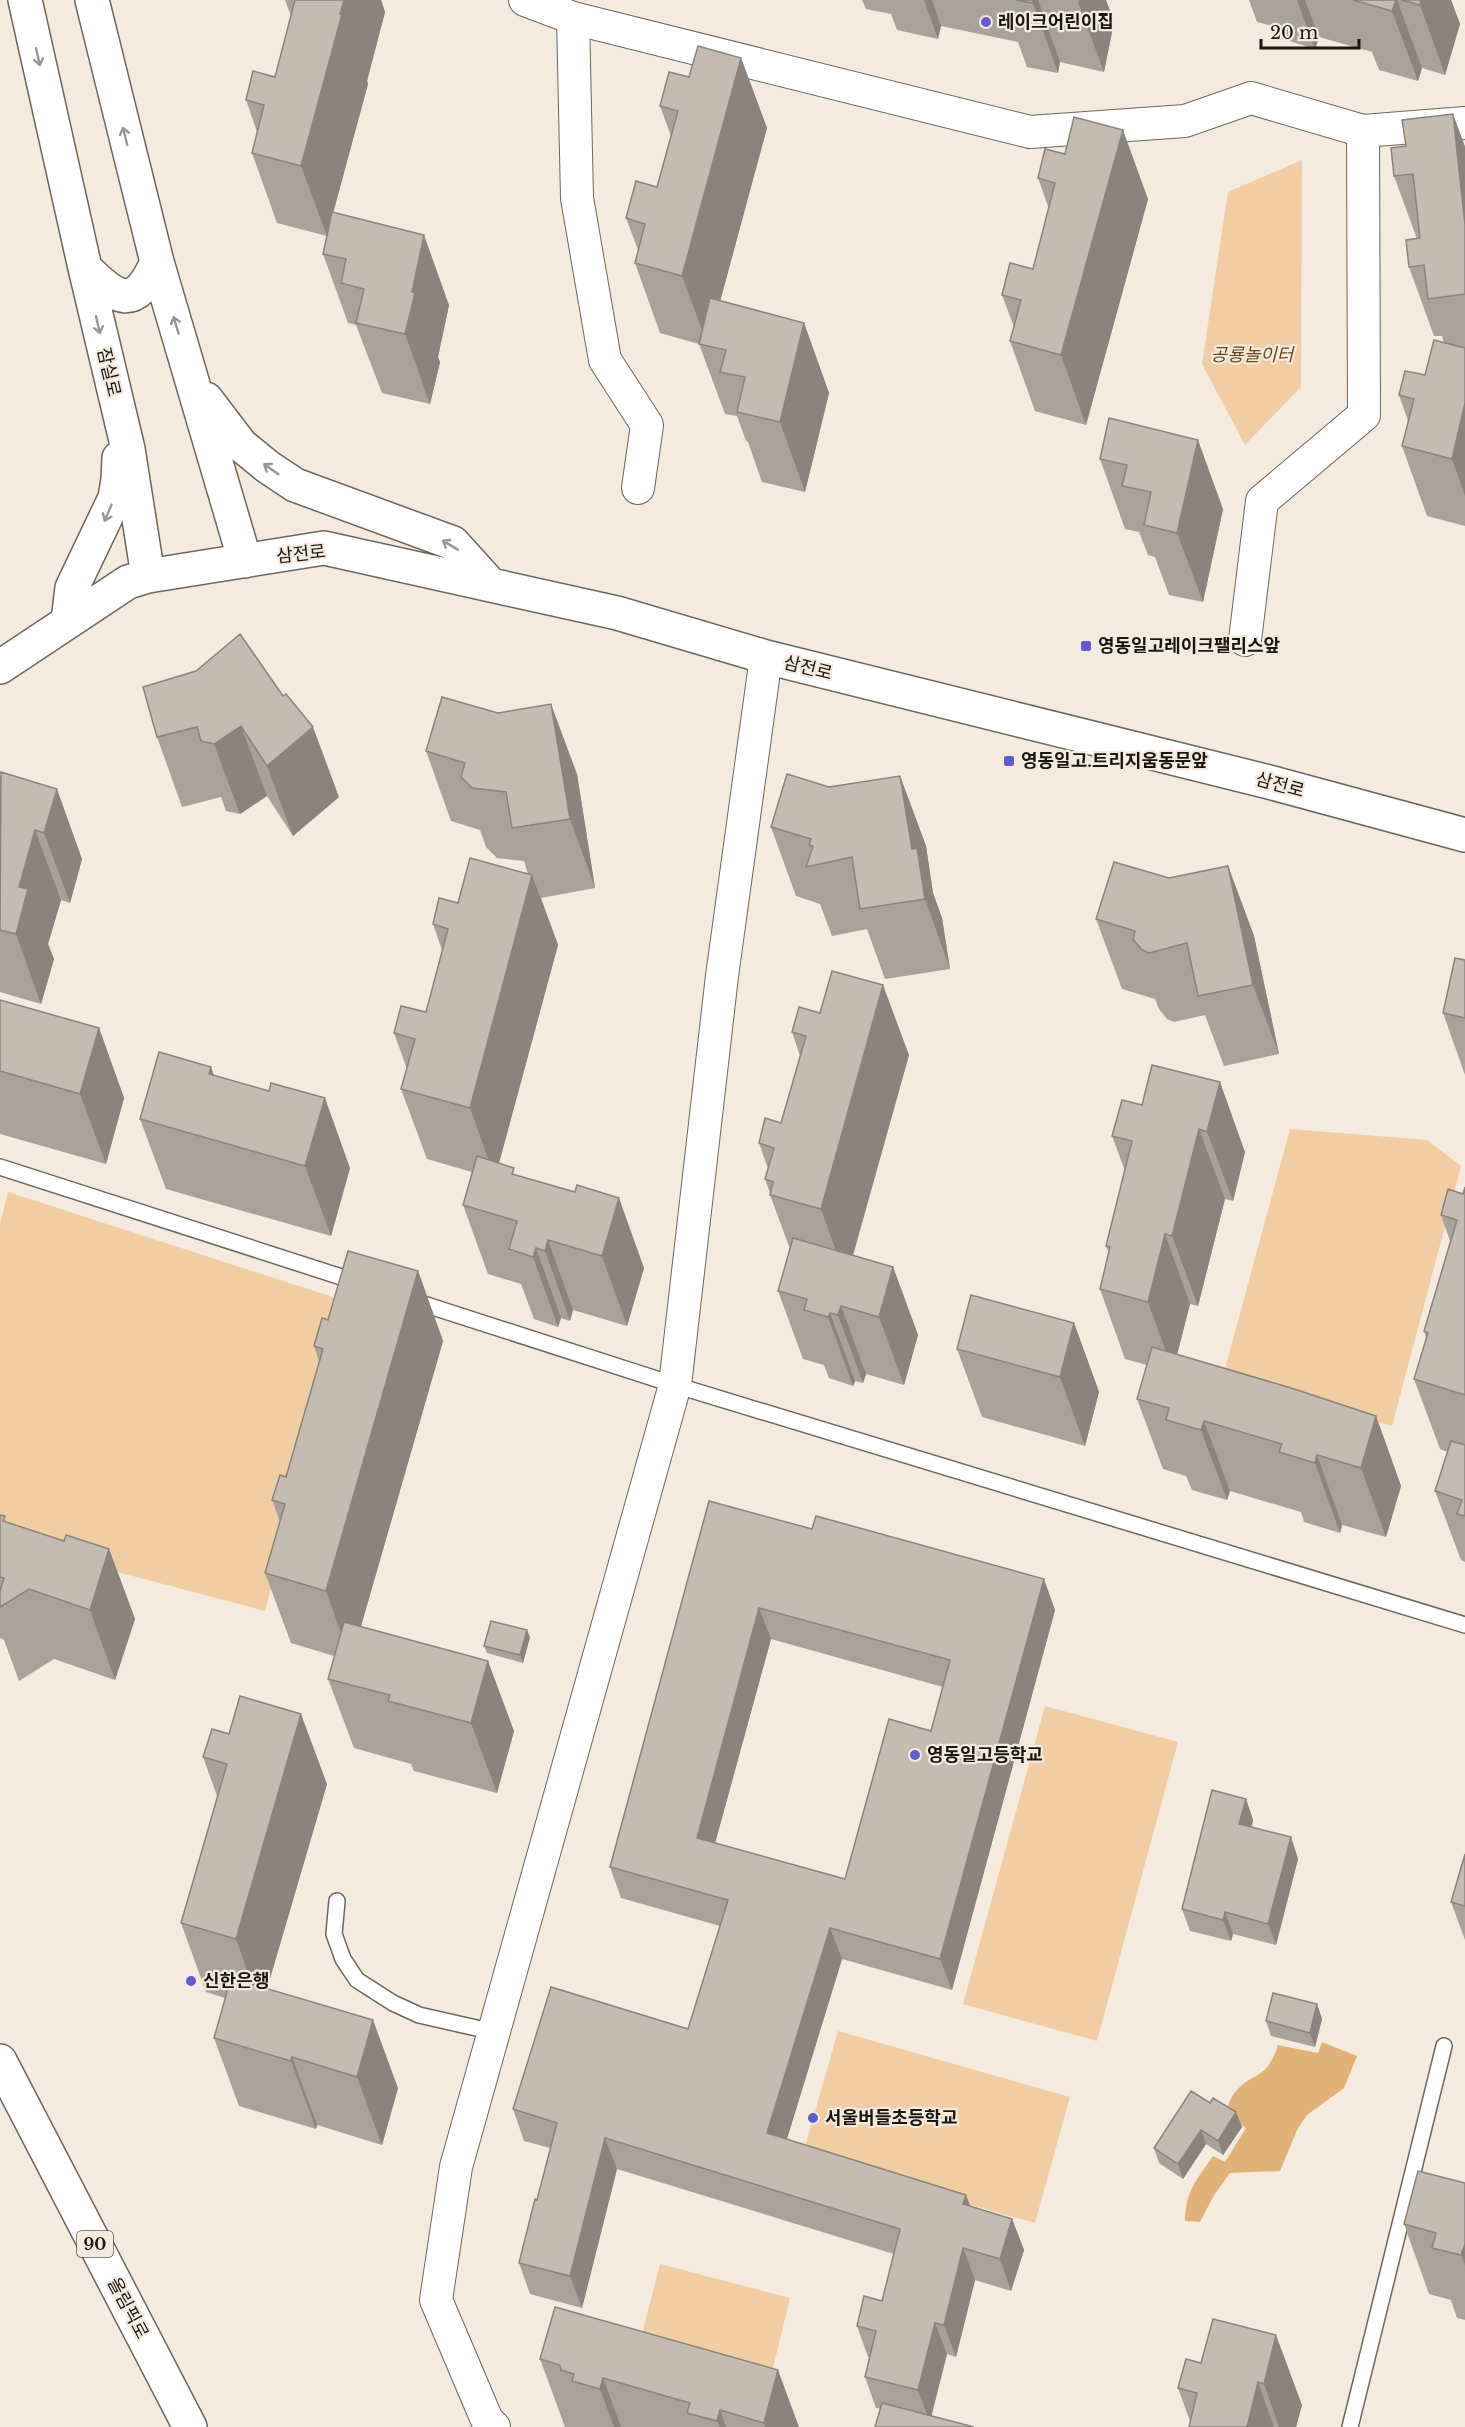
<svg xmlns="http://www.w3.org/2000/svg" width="1465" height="2427" font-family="'Libre Baskerville','Noto Sans KR',serif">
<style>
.green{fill:#f0cda2}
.water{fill:#e0b277}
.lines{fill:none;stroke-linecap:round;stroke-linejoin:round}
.lane-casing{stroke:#6f665c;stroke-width:18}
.street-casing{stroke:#6f665c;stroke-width:34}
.secondary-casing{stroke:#6f665c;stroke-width:36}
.primary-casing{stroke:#6f665c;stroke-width:36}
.lane{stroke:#fff;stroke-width:15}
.street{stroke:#fff;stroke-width:32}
.secondary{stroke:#fff;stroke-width:33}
.primary{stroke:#fff;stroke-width:33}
.wall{fill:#a9a298;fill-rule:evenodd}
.shaded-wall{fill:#8a847c}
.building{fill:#c5bcb1;stroke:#8a847c;stroke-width:1.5;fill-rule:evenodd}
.oneway{stroke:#989795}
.poi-dot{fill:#635ad3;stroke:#f4eade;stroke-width:2}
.labels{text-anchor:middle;stroke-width:4.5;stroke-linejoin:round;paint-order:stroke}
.shield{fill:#f4eade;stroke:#5b5650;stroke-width:1.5}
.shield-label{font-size:16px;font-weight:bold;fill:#1a1713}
.poi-label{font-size:18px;font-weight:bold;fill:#1a1713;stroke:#f4eade;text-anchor:start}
.park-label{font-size:18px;font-style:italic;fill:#68481c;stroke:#f4eade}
.street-label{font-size:18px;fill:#1a1713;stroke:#f4eade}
</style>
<rect width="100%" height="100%" fill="#f4eade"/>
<!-- green -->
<path class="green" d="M1302 160 1301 387 1245 445 1202 364 1228 192Z
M1290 1129 1427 1140 1461 1166 1392 1426 1222 1380Z
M8 1192 345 1301 265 1611 0 1541V1224Z
M1045 1706 1178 1742 1097 2041 963 2004Z
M838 2031 1070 2097 1035 2223 802 2157Z
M660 2264 790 2298 770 2380 639 2346Z"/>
<!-- water -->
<path class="water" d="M1322 2042 1357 2056 1344 2088 1307 2115 1297 2130 1280 2171 1230 2173 1214 2195 1200 2222 1185 2221C1186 2190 1196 2181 1213 2156L1225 2162 1246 2128 1226 2113C1228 2107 1230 2099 1233 2095 1251 2070 1266 2083 1278 2045L1318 2053Z"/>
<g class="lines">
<defs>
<path id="lane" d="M0 1167 360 1283
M411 1300 675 1385 1465 1625
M337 1901 334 1934 343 1959 357 1980 393 2003 419 2015 494 2032
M1350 2427 1444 2046"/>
<path id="street" d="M525 0 573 18 1030 132 1185 121 1251 98 1363 131 1465 123
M573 18 577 198 605 360 647 425 638 488
M1245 640 1262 501 1364 415 1363 131
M494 2427 487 2420 436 2300 456 2167 675 1385 722 976 766 657"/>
<path id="secondary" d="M25 0 85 268 128 449 148 576
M92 0 157 262 245 561
M85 268C117 300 135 312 157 262
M206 399 241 445 268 467 295 485 453 543 491 585
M68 621 72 588 115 498 118 479 119 458
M0 667 128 582 148 576 324 548 617 613 766 657 1269 782 1465 835"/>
<path id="primary" d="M0 2061 190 2427"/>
</defs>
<!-- lane casing -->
<use href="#lane" class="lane-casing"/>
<!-- street casing -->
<use href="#street" class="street-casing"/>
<!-- secondary casing -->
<use href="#secondary" class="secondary-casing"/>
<!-- primary casing -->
<use href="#primary" class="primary-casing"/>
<!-- lane -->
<use href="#lane" class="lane"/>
<!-- street -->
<use href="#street" class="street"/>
<!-- secondary -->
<use href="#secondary" class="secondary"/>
<!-- primary -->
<use href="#primary" class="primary"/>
</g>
<!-- wall -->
<path class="wall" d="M285 0H381L385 12 367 81 368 84 333 212 449 305 438 357 440 362 430 404 382 393 356 325 348 323 323 254 327 236 277 223 252 153 257 132 246 100 275 77 291 16Z
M862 0H1106L1114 22 1104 72 1060 62 1058 73 1027 67 1018 42 941 26 938 39 897 30 891 14 866 9Z
M1249 0H1451L1460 24 1445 75 1422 68 1418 81 1379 70 1372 52 1319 37 1315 49 1277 37 1273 26 1257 22Z
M741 58 767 128 720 301 804 323 829 393 805 492 762 482 748 442 746 441 737 416 725 414 699 344 660 333 635 263 638 250 626 218 657 187 671 136 660 106 689 77Z
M1453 114 1465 147V526L1427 516 1402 446 1408 421 1399 395 1425 375 1444 343 1442 336H1434L1409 267 1417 239 1394 176 1406 146Z
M1038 178 1148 199 1086 425 1035 411 1010 341 1014 327 1002 295 1033 269 1049 209Z
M1109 418 1223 509 1203 602 1169 595 1155 557 1148 555 1139 532 1125 529 1100 459Z
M196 671 339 797 293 836 267 796 240 814 226 811 221 797 182 807 157 737Z
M426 751 577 774 595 888 541 898 558 945 499 1163 644 1268 627 1326 573 1310 570 1321 561 1318 558 1327 534 1319 521 1284 488 1274 463 1205 472 1172 427 1159 401 1089 407 1069 394 1033 426 1012 442 950 433 924 458 903 528 874 524 861 497 858 486 847 480 830 451 821Z
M0 775 82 859 70 903 61 900 48 944 54 959 41 1004 0 992Z
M900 776 926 846 933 893 942 918 950 969 885 979 867 929 832 936 820 904 796 896 771 827 829 787Z
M1228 866 1254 936 1279 1054 1224 1066 1205 1015 1174 1022 1167 1019 1159 1009 1155 999 1122 989 1096 919Z
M1465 960V1075L1443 1013Z
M0 1000 99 1028 124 1098 106 1164 0 1134Z
M792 1032 909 1055 853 1256 893 1267 918 1335 904 1385 866 1374 863 1383 855 1381 853 1386 829 1378 824 1365 803 1359 778 1291 790 1249 770 1195V1193L765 1179 768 1169 759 1143 781 1123 800 1056Z
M1152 1065 1245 1152 1233 1201 1225 1199 1198 1306 1190 1304 1177 1354 1376 1416 1401 1486 1386 1537 1342 1525 1340 1533 1304 1522 1301 1512 1230 1491 1227 1500 1192 1490 1186 1476 1163 1469 1137 1399 1147 1365 1125 1359 1100 1289 1109 1253 1106 1246 1125 1171 1112 1136 1142 1105Z
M211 1067 214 1076 350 1168 331 1236 166 1189 140 1119Z
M1465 1187V1562L1461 1560 1435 1491 1448 1452 1440 1449 1414 1379 1426 1338 1424 1331 1450 1241 1441 1215 1463 1194Z
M418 1271 443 1341 361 1626 514 1731 497 1793 414 1771 411 1764 354 1748 328 1679 334 1656 291 1643 265 1573 280 1522 272 1500 286 1477 319 1362 314 1346 328 1320Z
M1074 1323 1099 1392 1085 1446 982 1417 957 1349Z
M709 1501 1055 1610 952 1990 842 1959 787 2139 966 2195 970 2206 1012 2219 1024 2250 1011 2291 975 2280 956 2357 947 2354 931 2416 876 2408 865 2377 869 2357H868L857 2326 882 2301 894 2254 617 2169 582 2308 530 2294 519 2263 537 2200 550 2148 524 2141 513 2109 688 2029 720 1926 621 1898 610 1867ZM771 1639 943 1687 931 1731 845 1879 715 1843Z
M0 1515 7 1522 64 1541 109 1549 135 1619 115 1680 54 1659 19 1681 4 1640 0 1638Z
M530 1637 523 1663 487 1653 484 1646Z
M203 1757 327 1784 267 1989 398 2088 382 2145 317 2125 316 2129 239 2106 214 2038 225 1998 206 1992 181 1923 217 1796Z
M1246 1799 1253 1820 1252 1827 1291 1837 1298 1859 1276 1945 1233 1934 1231 1941 1190 1931 1182 1909Z
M1465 1854V1940L1451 1902Z
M1317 2004 1322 2019 1315 2047 1271 2036 1266 2021Z
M1210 2103 1236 2112 1242 2127 1223 2155 1206 2144 1183 2179 1159 2163 1154 2148Z
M1465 2183V2320L1457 2318 1451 2300 1429 2294 1404 2224Z
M1213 2319 1302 2405 1296 2427H1189L1190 2421 1178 2388 1201 2363Z
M540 2359 799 2427H565Z"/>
<!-- shaded-wall -->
<path class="shaded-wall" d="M344 0H381L385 12 367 81 368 84 327 236 301 166Z
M924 0H932L941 26 938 39Z
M1033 0H1038L1060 62 1058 73 1033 3Z
M1079 0H1106L1114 22 1104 72 1078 2Z
M1297 0H1305L1319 37 1315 49Z
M1396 0H1397L1422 68 1418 81 1392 11Z
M1421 0H1451L1460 24 1445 75 1420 5Z
M741 58 767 128 708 346 682 276Z
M1453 114 1465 147V225Z
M1123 130 1148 199 1086 425 1061 355Z
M424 235 449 305 438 357 440 362 430 404 405 334 412 292Z
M804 323 829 393 805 492 780 422Z
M1465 403V496L1452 459Z
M1198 440 1223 509 1203 602 1177 533Z
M551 704 577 774 595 888 570 819Z
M241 726 267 796 240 814 214 744Z
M313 727 339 797 293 836 267 766Z
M900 776 926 846 933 893 942 918 950 969 925 899 912 849Z
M57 789 82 859 70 903 44 833Z
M35 830 61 900 48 944 54 959 41 1004 16 934 19 887Z
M1228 866 1254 936 1279 1054 1253 985Z
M532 875 558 945 495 1178 470 1108Z
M883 985 909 1055 846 1279 821 1209Z
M99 1028 124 1098 106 1164 80 1094Z
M211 1067 236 1137 209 1074Z
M1220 1082 1245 1152 1233 1201 1207 1132Z
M325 1098 350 1168 331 1236 305 1166Z
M1199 1129 1225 1199 1198 1306 1172 1236Z
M619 1198 644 1268 627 1326 602 1256Z
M1165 1234 1190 1304 1173 1371 1148 1302Z
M548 1240 573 1310 570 1321 545 1251Z
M536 1248 561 1318 558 1327 533 1257Z
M893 1267 918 1335 904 1385 879 1317Z
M418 1271 443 1341 351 1661 326 1591Z
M841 1306 866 1374 863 1383 838 1315Z
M830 1313 855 1381 853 1386 828 1317Z
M1074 1323 1099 1392 1085 1446 1060 1377Z
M1376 1416 1401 1486 1386 1537 1361 1468Z
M1204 1421 1230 1491 1227 1500 1201 1430Z
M1317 1455 1342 1525 1340 1533 1315 1463Z
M109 1549 135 1619 115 1680 90 1610Z
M1044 1579 1055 1610 952 1990 940 1959Z
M759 1608 771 1639 708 1869 697 1838Z
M527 1630 530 1637 523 1663 520 1655Z
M488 1661 514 1731 497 1793 471 1723Z
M301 1714 327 1784 261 2009 236 1939Z
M1246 1799 1253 1820 1247 1845 1239 1824Z
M1291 1837 1298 1859 1276 1945 1268 1924Z
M1225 1912 1233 1934 1231 1941 1223 1920Z
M830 1928 842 1959 779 2165 767 2133Z
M1317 2004 1322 2019 1315 2047 1310 2033Z
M373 2020 398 2088 382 2145 357 2077Z
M292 2057 317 2125 316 2129 291 2061Z
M1236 2112 1242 2127 1223 2155 1218 2141Z
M1201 2130 1206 2144 1183 2179 1178 2164Z
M605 2138 617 2169 582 2308 570 2276Z
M966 2195 978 2226 963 2204Z
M1012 2219 1024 2250 1011 2291 1000 2259Z
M1465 2244V2265L1461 2255Z
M963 2248 975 2280 956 2357 944 2325Z
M935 2323 947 2354 930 2422 918 2390Z
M1276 2335 1302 2405 1296 2427H1279L1264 2384Z
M778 2370 799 2427H765L764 2423Z
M603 2378 621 2427H614L600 2389Z
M1258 2382 1274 2427H1247Z
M720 2410 726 2427H720L717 2421Z"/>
<!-- building -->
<path class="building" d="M295 0H344L340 14H342L301 166 252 153 264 105 246 100 253 71 275 77Z
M1016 0H1033V3Z
M1353 0H1396L1392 11Z
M1401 0H1421L1420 5Z
M698 46 741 58 682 276 635 263 645 224 626 218 636 181 657 187 678 111 660 106 669 72 689 77Z
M1453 114 1465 225V294L1428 299 1424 265 1409 267 1406 240 1420 238 1413 174 1394 176 1391 148 1406 146 1402 120Z
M1074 117 1123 130 1061 355 1010 341 1021 300 1002 295 1010 263 1033 269 1055 183 1038 178 1045 149 1065 154Z
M332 212 424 235 412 292 415 293 405 334 356 323 364 289 341 283 346 259 323 254Z
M710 298 804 323 780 422 737 412 745 377 720 372 726 350 699 344Z
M1434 340 1465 348V403L1452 459 1402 446 1414 399 1399 395 1405 371 1425 375Z
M1109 418 1198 440 1177 533 1144 525 1151 492 1122 486 1127 465 1100 459Z
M240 634 283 696 286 694 313 727 267 766 241 726 214 744 201 741 197 727 157 737 143 687 196 671Z
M442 697 498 713 551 704 570 819 512 828 506 792 472 788 461 777 465 763 426 751Z
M1 772 57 789 44 833 35 830 19 887 28 889 16 934 0 930Z
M787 774 829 787 900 776 912 849 917 848 925 899 860 909 852 857 806 867 813 846 809 845 811 839 771 827Z
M470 858 532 875 470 1108 401 1089 415 1039 394 1033 401 1006 426 1012 448 929 433 924 439 898 458 903Z
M1114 862 1169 878 1228 866 1253 985 1198 996 1187 943 1149 953 1142 950 1133 939 1135 931 1096 919Z
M1455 958 1465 960V1018L1443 1013Z
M832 971 883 985 821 1209 770 1195 773 1182 765 1179 774 1148 759 1143 765 1118 781 1123 806 1036 792 1032 799 1007 820 1013Z
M0 1000 99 1028 80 1094 0 1071Z
M159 1052 211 1067 209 1074 269 1091 271 1083 325 1098 305 1166 140 1119Z
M1152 1065 1220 1082 1207 1132 1199 1129 1172 1236 1165 1234 1148 1302 1100 1289 1110 1247 1106 1246 1132 1141 1112 1136 1122 1100 1142 1105Z
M477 1156 514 1168 512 1174 575 1192 577 1185 619 1198 602 1256 548 1240 545 1251 536 1248 533 1257 509 1249 517 1221 463 1205Z
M1465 1187V1395L1414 1379 1428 1333 1424 1331 1457 1220 1441 1215 1448 1189 1463 1194Z
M793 1238 893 1267 879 1317 841 1306 838 1315 830 1313 828 1317 804 1310 807 1299 778 1291Z
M348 1251 418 1271 326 1591 265 1573 285 1504 272 1500 280 1475 286 1477 323 1349 314 1346 322 1318 328 1320Z
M971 1295 1074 1323 1060 1377 957 1349Z
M1152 1347 1291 1388 1376 1416 1361 1468 1317 1455 1315 1463 1279 1452 1282 1444 1204 1421 1201 1430 1166 1420 1169 1408 1137 1399Z
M1451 1441 1465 1445V1516L1457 1514 1462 1500 1435 1491Z
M709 1501 812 1529 816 1516 1044 1579 940 1959 830 1928 767 2133 966 2195 963 2204 1012 2219 1000 2259 963 2248 944 2325 935 2323 918 2390 865 2377 876 2331 857 2326 864 2296 882 2301 900 2229 605 2138 570 2276 519 2263 535 2199 537 2200 557 2123 513 2109 551 1987 688 2029 728 1900 610 1867ZM759 1608 950 1660 931 1731 889 1719 845 1879 697 1838Z
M0 1515 5 1516 3 1521 64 1541 66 1535 109 1549 90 1610 29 1589 0 1607V1591L4 1578 0 1577Z
M491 1621 527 1630 520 1655 484 1646Z
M344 1622 488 1661 471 1723 388 1701 390 1695 328 1679Z
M240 1696 301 1714 236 1939 181 1923 227 1764 203 1757 212 1729 229 1734Z
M1212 1790 1246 1799 1239 1824 1291 1837 1268 1924 1225 1912 1223 1920 1182 1909Z
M1465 1854V1906L1451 1902Z
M231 1978 373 2020 357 2077 292 2057 291 2061 214 2038Z
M1273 1993 1317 2004 1310 2033 1266 2021Z
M1191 2091 1210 2103 1213 2098 1236 2112 1218 2141 1201 2130 1178 2164 1154 2148Z
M1418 2171 1465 2183V2244L1461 2255 1432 2248 1436 2233 1404 2224Z
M555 2307 778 2370 764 2423 720 2410 717 2421 687 2413 690 2403 603 2378 600 2389 572 2381 574 2374 561 2370 560 2365 540 2359Z
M1213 2319 1276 2335 1264 2384 1258 2382 1247 2427H1189L1197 2393 1178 2388 1186 2359 1201 2363Z
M882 2403 974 2427H875Z"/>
<!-- one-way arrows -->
<defs><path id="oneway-shaft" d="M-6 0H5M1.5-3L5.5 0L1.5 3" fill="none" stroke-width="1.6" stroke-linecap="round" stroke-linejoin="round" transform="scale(1.5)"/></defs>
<g class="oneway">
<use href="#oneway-shaft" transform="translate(38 57) rotate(77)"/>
<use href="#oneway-shaft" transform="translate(125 136) rotate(-104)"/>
<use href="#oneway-shaft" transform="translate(98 325) rotate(77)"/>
<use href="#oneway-shaft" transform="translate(176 325) rotate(-107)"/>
<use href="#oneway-shaft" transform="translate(271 469) rotate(-145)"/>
<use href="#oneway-shaft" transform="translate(108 513) rotate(113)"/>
<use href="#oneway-shaft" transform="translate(450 545) rotate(-149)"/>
</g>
<!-- markers -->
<g class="poi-dot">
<circle cx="986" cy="22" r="6"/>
<rect x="1080" y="640" width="12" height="12" rx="3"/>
<rect x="1003" y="755" width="12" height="12" rx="3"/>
<circle cx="915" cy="1755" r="6"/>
<circle cx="191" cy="1981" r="6"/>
<circle cx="813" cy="2118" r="6"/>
</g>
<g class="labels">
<!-- shield labels -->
<rect class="shield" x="77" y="2231" width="36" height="26" rx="4.5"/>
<g class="shield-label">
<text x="95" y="2250">90</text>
</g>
<!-- poi labels -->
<g class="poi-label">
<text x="998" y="28">레이크어린이집</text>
<text x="1098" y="652">영동일고레이크팰리스앞</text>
<text x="1021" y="767">영동일고.트리지움동문앞</text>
<text x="927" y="1761">영동일고등학교</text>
<text x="203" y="1987">신한은행</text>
<text x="825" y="2124">서울버들초등학교</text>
</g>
<!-- park labels -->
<g class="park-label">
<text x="1252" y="361">공룡놀이터</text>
</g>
<!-- street labels -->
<g class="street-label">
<text transform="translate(109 372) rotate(77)" y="6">잠실로</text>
<text transform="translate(301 554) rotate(-6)" y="6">삼전로</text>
<text transform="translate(808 668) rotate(14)" y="6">삼전로</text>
<text transform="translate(1280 785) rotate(15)" y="6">삼전로</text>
<text transform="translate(128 2308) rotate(62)" y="6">올림픽로</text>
</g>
</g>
<!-- scale -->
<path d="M1261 39v9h98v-9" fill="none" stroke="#1a1713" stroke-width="3"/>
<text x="1270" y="39" font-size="18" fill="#1a1713" stroke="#f4eade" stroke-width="4.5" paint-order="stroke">20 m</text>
</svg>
